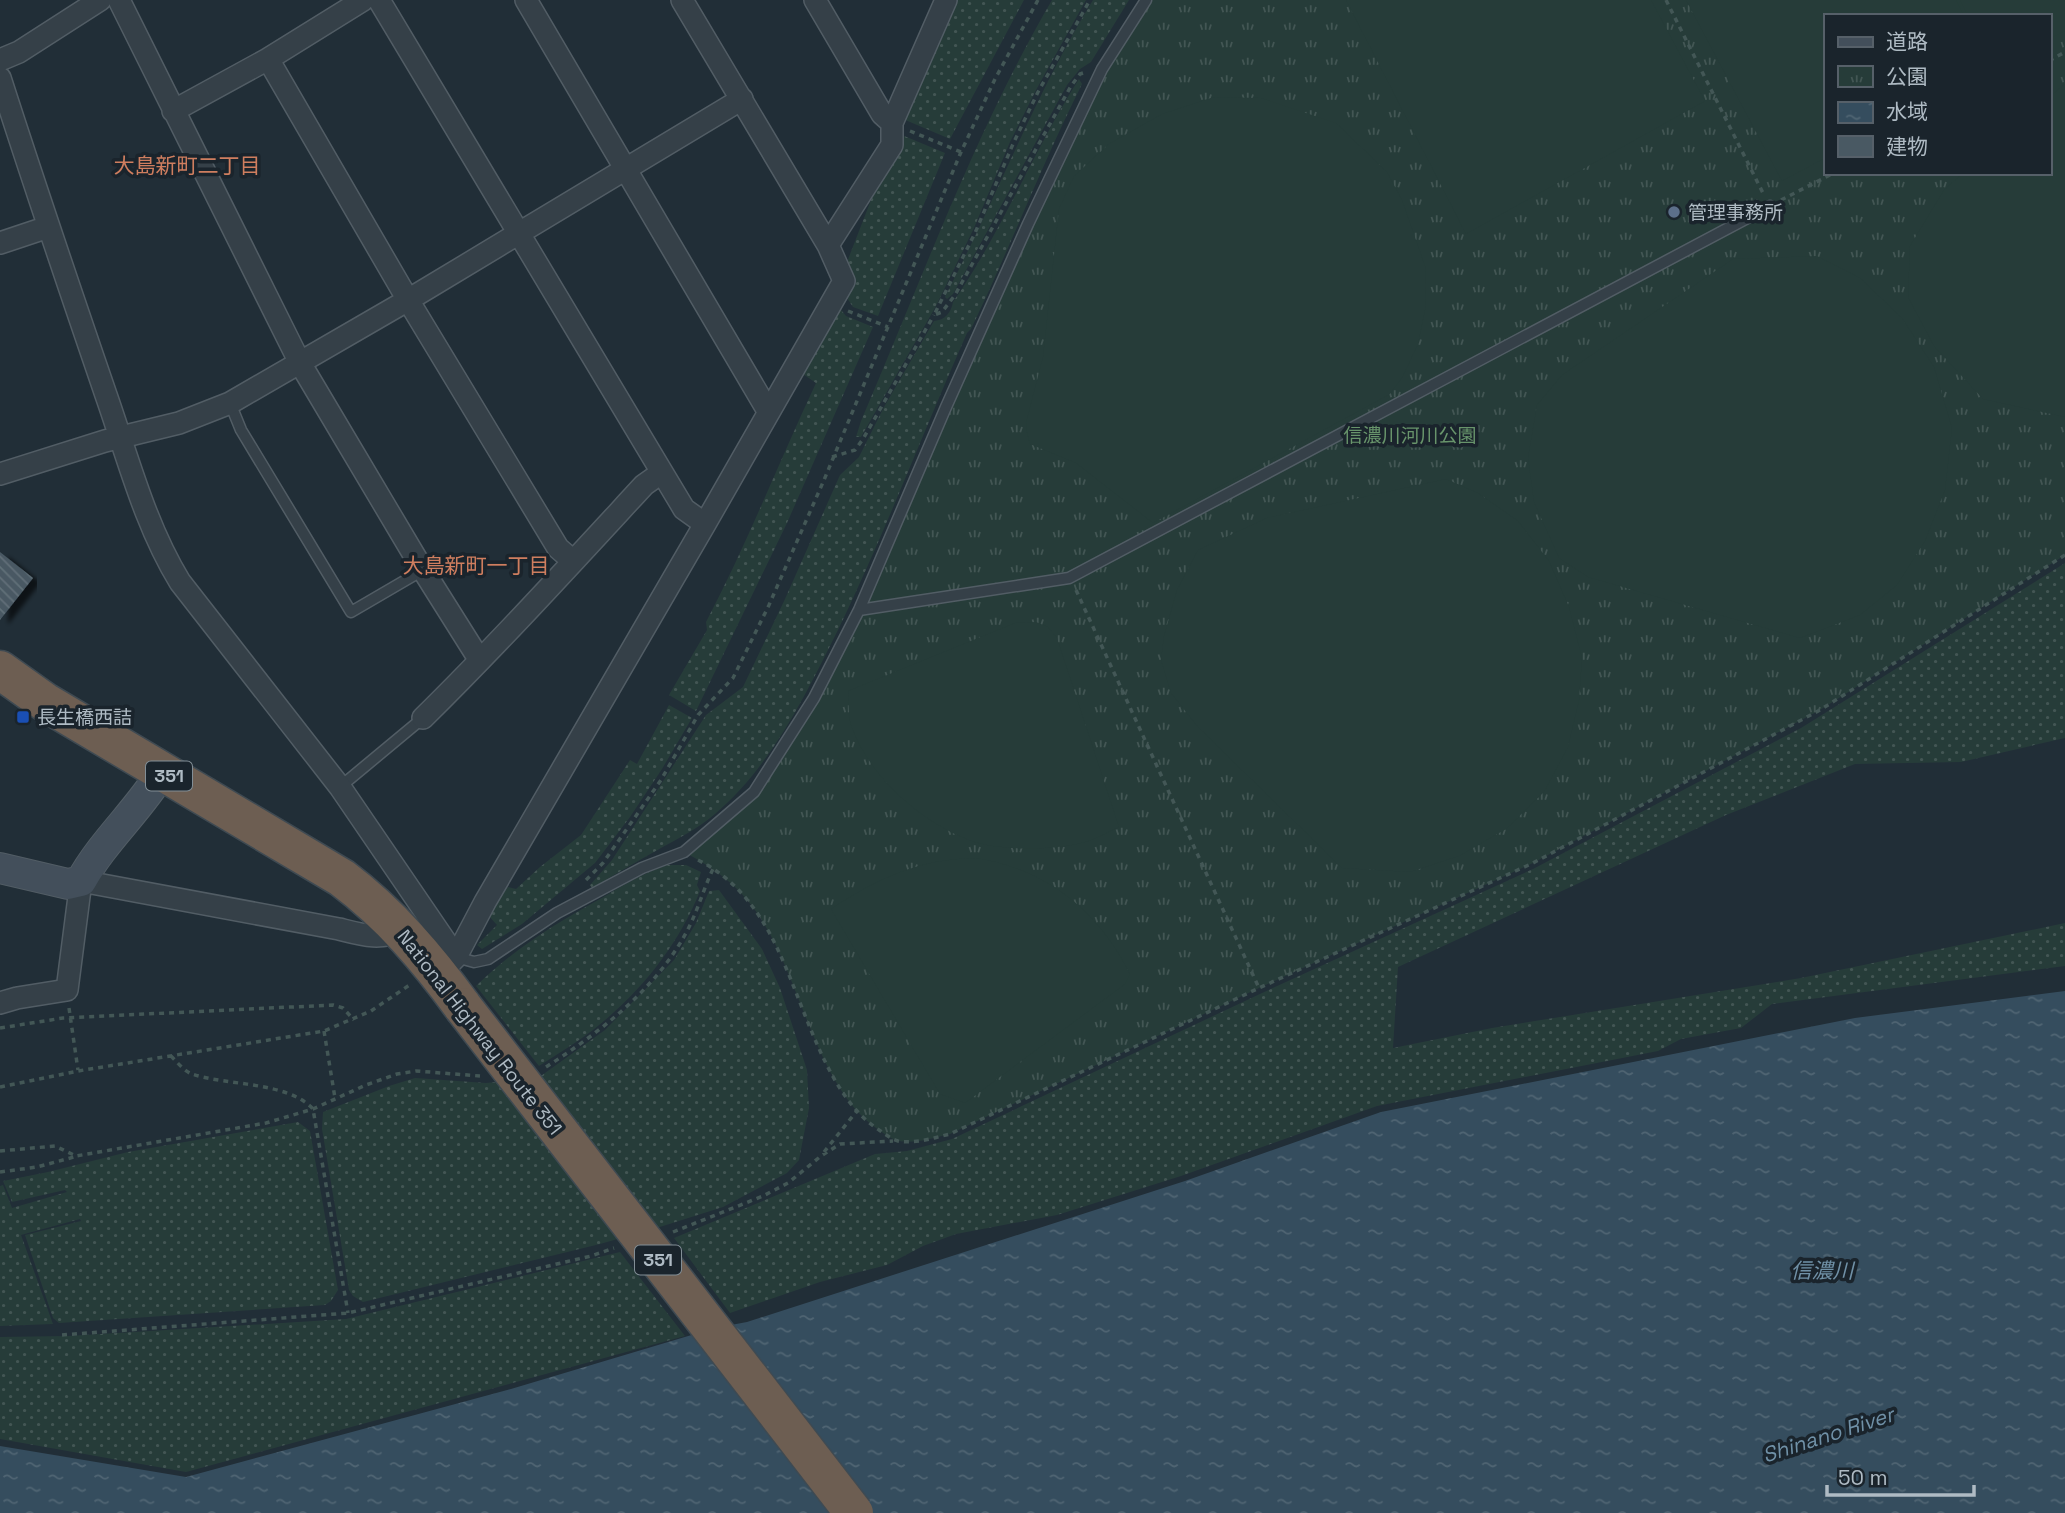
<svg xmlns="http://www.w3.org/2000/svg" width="2065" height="1513" font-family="'Space Grotesk','Noto Sans JP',sans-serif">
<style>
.grass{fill:url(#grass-dots)}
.park{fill:url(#park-tufts);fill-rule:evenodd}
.garden{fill:#263c39}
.water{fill:url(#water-ripples)}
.building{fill:url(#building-back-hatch);filter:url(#shadow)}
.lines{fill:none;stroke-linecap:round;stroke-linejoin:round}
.lane-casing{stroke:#525d65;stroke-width:13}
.street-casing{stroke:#525d65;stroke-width:24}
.secondary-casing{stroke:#525d65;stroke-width:32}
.highway-casing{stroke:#3f4a52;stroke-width:41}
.path{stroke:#435756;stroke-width:3.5;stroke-dasharray:5 5;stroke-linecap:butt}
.lane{stroke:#354048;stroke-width:10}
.street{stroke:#354048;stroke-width:21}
.secondary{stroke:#434f5b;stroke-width:30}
.highway{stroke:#6d5e52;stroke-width:38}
.highway-bridge-casing{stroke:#3f4a52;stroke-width:41;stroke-linecap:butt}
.highway-bridge{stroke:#6d5e52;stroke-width:38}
.service-dot{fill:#5c6f8a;stroke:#1a242c;stroke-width:2.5}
.transit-dot{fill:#1a4fb4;stroke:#1a242c;stroke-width:2.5}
.labels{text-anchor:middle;stroke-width:7;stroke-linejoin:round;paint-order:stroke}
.shield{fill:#1a242c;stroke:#828e96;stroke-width:2}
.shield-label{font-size:18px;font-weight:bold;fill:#afbbc4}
.poi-label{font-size:19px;fill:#afbbc4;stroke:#1a242c;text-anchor:start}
.park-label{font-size:19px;fill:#68946b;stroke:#1a242c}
.street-label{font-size:19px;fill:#afbbc4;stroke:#1a242c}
.neighbourhood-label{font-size:21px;fill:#cf7e5f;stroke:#1a242c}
.water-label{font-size:21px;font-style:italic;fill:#7091a7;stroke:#1a242c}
</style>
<defs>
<pattern id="grass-dots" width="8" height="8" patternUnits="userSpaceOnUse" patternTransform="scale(1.75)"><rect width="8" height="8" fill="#263c39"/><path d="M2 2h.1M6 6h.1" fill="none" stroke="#435654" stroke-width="1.8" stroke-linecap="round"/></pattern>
<pattern id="park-tufts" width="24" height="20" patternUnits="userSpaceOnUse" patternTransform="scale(1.75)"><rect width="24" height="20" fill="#263c39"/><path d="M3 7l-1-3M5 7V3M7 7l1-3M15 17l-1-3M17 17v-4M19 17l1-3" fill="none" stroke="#435654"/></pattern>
<pattern id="water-ripples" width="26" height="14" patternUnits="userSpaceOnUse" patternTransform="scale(1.75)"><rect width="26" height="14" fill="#354d5e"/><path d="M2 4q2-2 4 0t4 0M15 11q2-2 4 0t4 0" fill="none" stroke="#506573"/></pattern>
<pattern id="building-back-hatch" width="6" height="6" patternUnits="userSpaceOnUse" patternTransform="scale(1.75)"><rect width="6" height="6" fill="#495963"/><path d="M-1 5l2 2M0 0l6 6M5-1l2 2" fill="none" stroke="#616f78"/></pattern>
<filter id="shadow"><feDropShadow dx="8" dy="4.5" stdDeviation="2" flood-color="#0009"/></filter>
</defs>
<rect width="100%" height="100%" fill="#212e37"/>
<!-- grass -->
<path class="grass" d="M957 0H1024L950 139 903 119 937 38Z
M1052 0H1086L1036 90 1010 142 974 228 936 306 861 437H856L861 421C922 279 974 134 1052 0Z
M1093 0H1129L1091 62 1080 69 1067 85 953 294 947 299 945 297 949 289C999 192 1036 93 1093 0Z
M1079 79 1082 84C1042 164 1010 248 971 329L967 333C923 432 885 533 838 630 805 696 772 765 715 814 699 828 679 838 661 848 638 861 615 874 592 888L590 885 612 860 706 715 743 687 785 599 840 475 859 457 884 407 934 321C945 320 951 313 953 302 1002 232 1033 151 1079 79Z
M897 133 945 153 878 316 853 307 845 295 852 279 847 262Z
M836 304 846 316 873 327 787 523 696 711 669 695 707 630 706 622C747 544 779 462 816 383L800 372Z
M2065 563V738L1961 762 1855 764 1726 815 1398 967 1393 1048 1492 1028 1801 978 2065 923V966L1772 1004 1741 1028 1681 1039 1658 1051 1377 1106 1181 1176 1057 1215 956 1234 923 1246 887 1265 820 1282 730 1313 674 1238 875 1154 907 1151 952 1139 1262 993 1533 869 1801 728Z
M669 705 692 718 662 769 630 817 595 863 522 924 482 949 477 945 497 925 487 914 508 887 516 889 540 867 581 835 630 760 637 764Z
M668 865H686L701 872 697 885 700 891C678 946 640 993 593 1030 576 1043 557 1054 539 1066L476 986C514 949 553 925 600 899 622 886 643 873 668 865Z
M719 890 762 949 780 988 807 1070 809 1108 799 1160 787 1173 723 1207 663 1226 600 1244 363 1302 353 1296 349 1290 322 1129 323 1112 389 1086 415 1078 486 1083 538 1078 605 1030 674 960 696 923 709 891Z
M298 1122 310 1131 338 1290 331 1301 325 1305 59 1323 53 1318 25 1235 81 1221 80 1219 21 1235 53 1324 0 1326V1186L3 1185 12 1208 67 1192 65 1190 12 1202 3 1181 48 1172 128 1152Z
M620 1252 685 1336 186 1472 0 1439V1337L68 1336 346 1319Z"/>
<!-- park -->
<path class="park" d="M1146 0H2065V555L1820 710 1533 863 1259 988 950 1134C933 1138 916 1144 898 1141 891 1139 885 1134 879 1130 818 1090 802 984 763 922 742 888 719 871 684 852L754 792 814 698 1102 69ZM1825 16H2049V173H1825Z"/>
<!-- garden -->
<path class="garden" d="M1346 0H1651L1705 101 1466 234Z
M1686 0H1956L1964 16H1825V158L1782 181Z
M1960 0H2065V31L2049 39V16H1968Z
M2065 84V417L1983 399 1934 346 1908 297 1910 246 1944 190 1963 173H2049V97Z
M1214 97 1261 98 1336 123 1387 172 1402 200 1425 266 1426 305 1418 344 1403 376 1390 394 1153 523 1076 463 1030 444 1026 429 1027 419 1043 357 1059 209 1074 176 1109 144 1162 114Z
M1817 256 1860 278 1902 318 1934 367 1952 428 1945 490 1925 541 1897 585 1860 615 1800 638 1588 577 1559 558 1534 502 1528 458 1537 405 1562 375 1733 259Z
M1446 479 1478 493 1518 521 1549 561 1569 607 1582 658 1579 700 1568 747 1544 792 1506 829 1459 856 1410 872 1342 868 1198 727 1171 693 1161 660 1164 636 1177 590 1198 550 1267 518Z
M1036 622 1048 627 1057 638 1119 827C1108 832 1096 839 1085 842 1055 851 997 851 969 840 920 821 871 778 852 728 848 718 849 703 848 691L1015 623Z
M976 858C1046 869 1098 910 1130 974L1125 984 965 1103 940 1094 831 909C879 878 918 859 976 858Z"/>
<!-- water -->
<path class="water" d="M2065 991V1513H0V1446L186 1477 511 1389 715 1328 747 1322 1185 1181 1381 1112 1855 1018Z"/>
<!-- building -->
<path class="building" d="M0 552 33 578 0 620Z"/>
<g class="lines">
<defs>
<path id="lane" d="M230 403 241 430 351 612 423 570
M859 610 1069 578 1770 206
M340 787 423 718
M456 957 474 962 488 959 557 913 642 868 684 852 754 792 814 698 859 610 946 407 1028 224 1102 69 1146 0"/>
<path id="street" d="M119 0 300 363 423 570 479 659
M379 0 684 509 705 524
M526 0 768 411
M815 0 882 114 892 123
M268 59 408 300 558 548 573 561
M0 60 19 52 100 0
M0 78C34 184 70 290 106 395 128 458 145 525 180 582L340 787 456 957 447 966
M173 111 268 59 363 0
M0 243 48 227
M828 245 892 145V123L946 0
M0 474 105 441 179 423 230 403 408 300 742 99
M423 718C499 643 571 564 644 485L661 473
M456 957 485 902 705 524 844 281 828 245 682 0
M0 1003 17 998 67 990 81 881 339 929C363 935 378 940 402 931"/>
<path id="secondary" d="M0 868 68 884 81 881C103 841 138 811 162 772"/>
<path id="highway" d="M0 670 45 702 342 878C390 914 428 959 463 1007"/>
</defs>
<!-- lane casing -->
<use href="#lane" class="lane-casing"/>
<!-- street casing -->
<use href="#street" class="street-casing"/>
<!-- secondary casing -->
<use href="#secondary" class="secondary-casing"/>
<!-- highway casing -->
<use href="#highway" class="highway-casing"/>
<!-- path -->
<path class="path" d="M1666 0 1764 195
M2049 61 2065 52
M1083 73 1080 74 1071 86 955 295 942 312 934 315 975 233 1013 144 1038 92 1090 0
M910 131 961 152
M1781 200 1834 173
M848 311 888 327
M832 457 855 450 863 439 934 315
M1076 590 1259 988
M698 860C726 874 747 896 763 922 802 984 818 1090 879 1130 885 1134 891 1139 898 1141 916 1144 933 1138 950 1134L1259 988 1533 863 1820 710 2065 555
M586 880 603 863 661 780 698 715 733 678 769 605 824 480 961 152 995 79 1038 0
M69 1008 78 1070
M0 1028 63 1018 333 1005 343 1008 354 1020
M324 1031 335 1098
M171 1056C177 1062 184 1071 192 1074 227 1086 287 1081 313 1109L348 1313
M546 1067C599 1033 655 990 686 933 697 913 703 890 713 869
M0 1087 78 1071 324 1031 371 1011 411 984
M0 1151 55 1146 76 1156 266 1123 313 1109 366 1085 397 1074 416 1071 480 1076
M824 1152 856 1112
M0 1172 37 1167 74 1157
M673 1232 763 1196 788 1183 821 1156 840 1144 893 1141
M62 1335 348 1313 591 1256 614 1248"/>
<!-- lane -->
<use href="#lane" class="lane"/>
<!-- street -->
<use href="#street" class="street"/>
<!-- secondary -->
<use href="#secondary" class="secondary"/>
<!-- highway -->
<use href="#highway" class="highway"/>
<defs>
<path id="highway-bridge" d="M463 1007 854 1513"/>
</defs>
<!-- highway-bridge casing -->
<use href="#highway-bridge" class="highway-bridge-casing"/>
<!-- highway-bridge -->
<use href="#highway-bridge" class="highway-bridge"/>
</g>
<!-- markers -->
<circle class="service-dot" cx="1674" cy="212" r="7"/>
<rect class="transit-dot" x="16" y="710" width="14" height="14" rx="3.5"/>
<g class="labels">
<!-- shield labels -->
<g class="shield">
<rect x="146" y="761.5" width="46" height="29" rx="5"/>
<rect x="635" y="1245.5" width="46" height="29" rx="5"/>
</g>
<g class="shield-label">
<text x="169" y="782">351</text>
<text x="658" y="1266">351</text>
</g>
<!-- poi labels -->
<g class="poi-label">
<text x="1688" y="219">管理事務所</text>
<text x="37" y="724">長生橋西詰</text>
</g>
<!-- park labels -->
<g class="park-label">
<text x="1410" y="442">信濃川河川公園</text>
</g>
<!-- street labels -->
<g class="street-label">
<text transform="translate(480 1032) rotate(52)" y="7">National Highway Route 351</text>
</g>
<!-- neighbourhood labels -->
<g class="neighbourhood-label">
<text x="187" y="173">大島新町二丁目</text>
<text x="476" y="573">大島新町一丁目</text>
</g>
<!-- water labels -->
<g class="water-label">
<text x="1822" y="1278">信濃川</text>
<text transform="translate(1828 1435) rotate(-18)" y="7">Shinano River</text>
</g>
</g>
<!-- legend -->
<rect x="1824" y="14" width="228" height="161" fill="#1a242c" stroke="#566069" stroke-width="2"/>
<rect x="1838" y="37" width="35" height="10" fill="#434f5b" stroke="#566069" stroke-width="2"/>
<text x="1886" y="49" font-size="21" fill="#afbbc4">道路</text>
<rect x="1838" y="66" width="35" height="21" fill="url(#park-tufts)" stroke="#566069" stroke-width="2"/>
<text x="1886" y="84" font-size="21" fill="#afbbc4">公園</text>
<rect x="1838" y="102" width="35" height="21" fill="url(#water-ripples)" stroke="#566069" stroke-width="2"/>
<text x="1886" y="119" font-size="21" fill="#afbbc4">水域</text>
<rect x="1838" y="136" width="35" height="21" fill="#495963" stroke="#566069" stroke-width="2"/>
<text x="1886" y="154" font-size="21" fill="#afbbc4">建物</text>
<!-- scale -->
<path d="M1827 1485v10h147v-10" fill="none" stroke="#afbbc4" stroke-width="3.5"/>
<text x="1838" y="1485" font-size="21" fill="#afbbc4" stroke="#1a242c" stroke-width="5" paint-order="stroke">50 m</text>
</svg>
